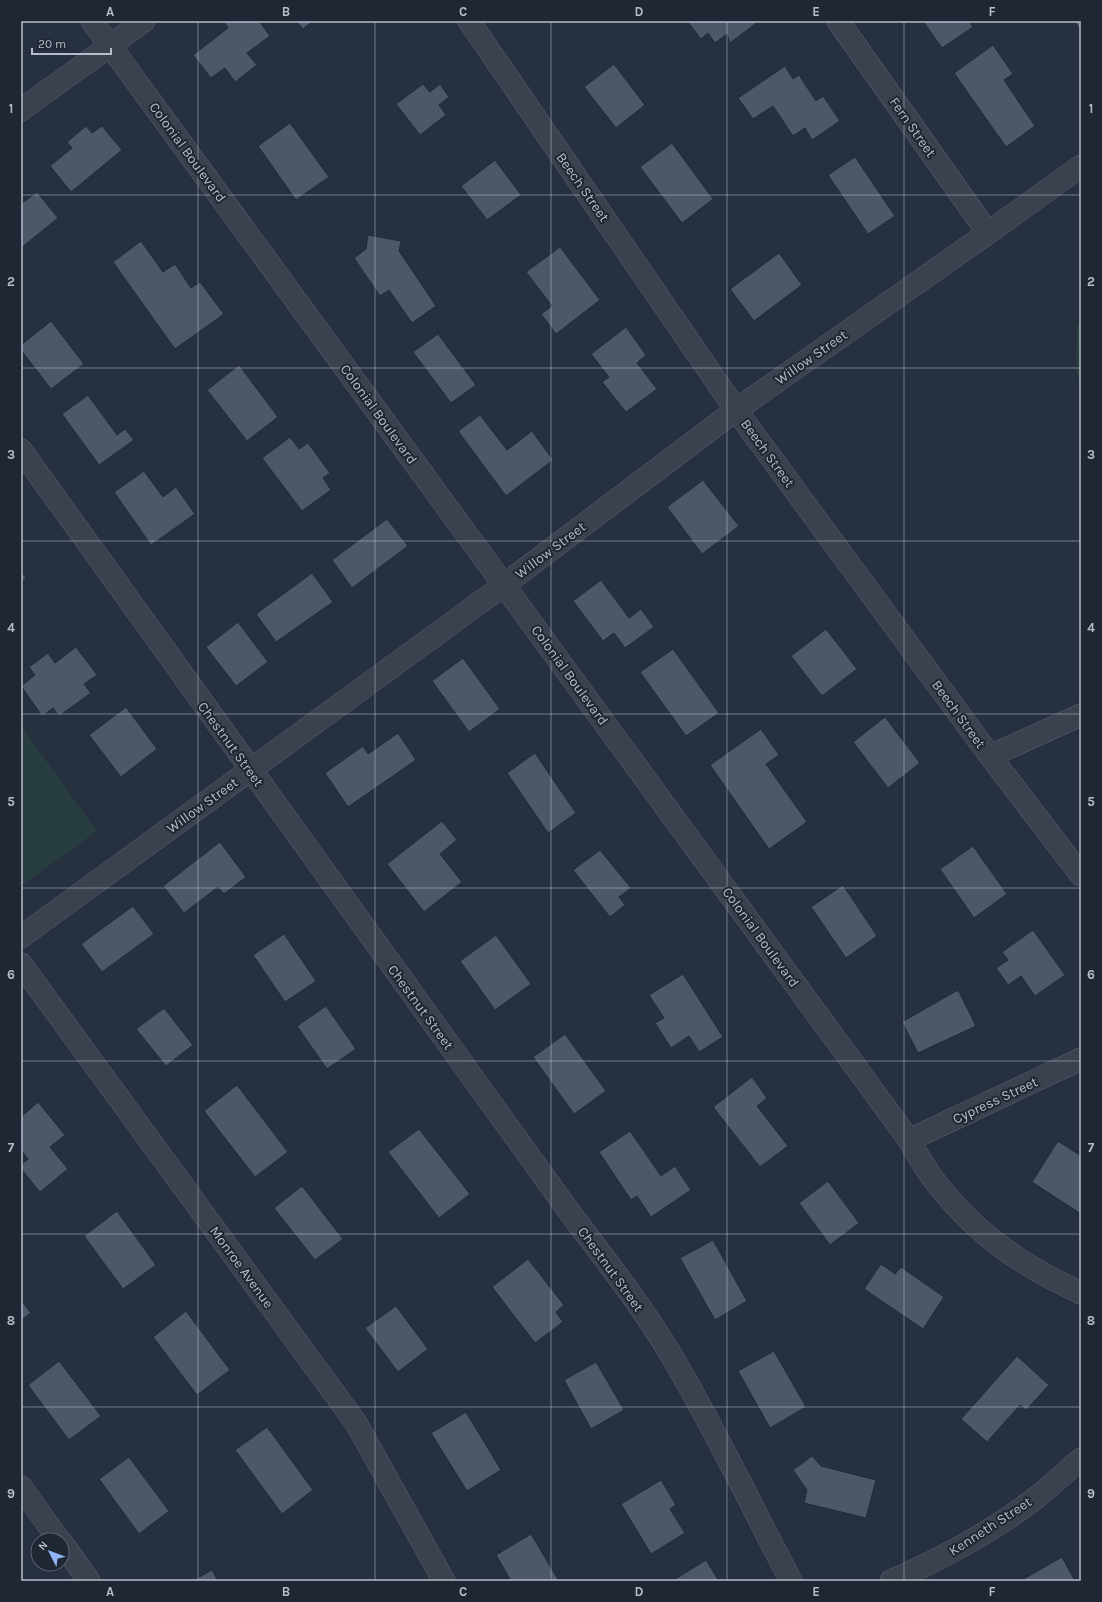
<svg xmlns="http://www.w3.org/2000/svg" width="1102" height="1602" font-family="Karla,sans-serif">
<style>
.green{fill:#283d40}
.building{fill:#4c5768;stroke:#212936}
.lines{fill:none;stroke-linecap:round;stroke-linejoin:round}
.street-casing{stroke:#58606d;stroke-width:23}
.street{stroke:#3a424f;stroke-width:22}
.grid{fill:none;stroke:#b6bdca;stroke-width:1;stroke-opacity:0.55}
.labels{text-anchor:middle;stroke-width:4;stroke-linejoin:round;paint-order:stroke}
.street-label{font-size:14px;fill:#b6bdca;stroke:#1f2734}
.neatline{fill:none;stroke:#b6bdca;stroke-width:1.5}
.grid-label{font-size:13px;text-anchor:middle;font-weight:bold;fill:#b6bdca}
</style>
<rect width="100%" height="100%" fill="#26303f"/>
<!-- green -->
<path class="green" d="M1081 319V382L1076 373 1077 324Z
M21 726 97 831 21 886Z"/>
<!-- building -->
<path class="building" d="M226 21H259L270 36 247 53 257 65 235 82 225 68 211 78 193 55 228 28 224 22Z
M296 21H313L303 29Z
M687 21H759L730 43 727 34 715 43 708 33 701 39Z
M923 21H969L973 27 942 48Z
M1074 21H1081V31Z
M993 45 1013 74 1004 80 1035 126 1006 147 954 73Z
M614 64 645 105 616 128 584 87Z
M785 66 793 79 799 75 816 101 823 96 840 121 812 140 805 128 793 136 773 106 753 119 738 98Z
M423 84 430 92 440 84 449 97 439 105 446 115 420 135 396 104Z
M290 123 329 177 296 200 258 146Z
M86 126 92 133 102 126 122 150 71 192 50 166 72 148 67 142Z
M672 143 713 199 682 223 640 167Z
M855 157 895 216 868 234 828 175Z
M495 160 521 195 487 220 461 186Z
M37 192 58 218 21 248V204Z
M368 235 401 241 399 251 436 306 412 323 389 290 380 296 354 258 366 249Z
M141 241 163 272 175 264 191 288 200 282 224 314 175 349 113 262Z
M560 247 600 300 556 334 541 314 552 306 526 272Z
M779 253 802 285 754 321 730 289Z
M51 321 84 364 51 389 21 350V345Z
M626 327 646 355 637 363 657 389 626 412 602 382 609 377 591 354Z
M438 334 476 385 451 403 413 352Z
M239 365 278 417 247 441 207 390Z
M88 395 117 435 125 429 134 440 99 465 62 414Z
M480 415 507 450 532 431 553 460 506 496 458 431Z
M290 437 299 449 308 443 330 473 323 478 331 490 302 511 262 458Z
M144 471 163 497 176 487 195 514 151 545 114 492Z
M703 480 739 526 702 554 667 507Z
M387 519 408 546 352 588 332 560Z
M21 571 26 578 21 582Z
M312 573 333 602 276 642 256 614Z
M601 580 629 618 641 609 654 627 625 648 614 633 603 641 573 601Z
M238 622 268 662 236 686 206 647Z
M826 629 857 669 822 696 791 656Z
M76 647 97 675 84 684 91 693 59 716 53 708 42 716 21 686 35 675 29 667 48 653 55 663Z
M673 649 719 713 686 736 640 672Z
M463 658 500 709 469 732 432 681Z
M126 707 157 749 121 777 89 735Z
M885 717 920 763 888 788 853 742Z
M761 729 779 755 766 764 807 822 769 849 710 765Z
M398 733 416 760 348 807 325 773 363 746 368 754Z
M535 753 576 813 548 833 507 773Z
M442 821 457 840 440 854 462 882 424 912 387 864Z
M220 842 246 877 224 894 218 887 184 913 163 886Z
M973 846 1007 894 974 918 940 869Z
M600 850 631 888 619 897 625 905 610 917 573 870Z
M843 885 877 936 846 958 811 907Z
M133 906 154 934 102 972 81 944Z
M1033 930 1065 975 1035 996 1021 976 1008 985 996 968 1008 960 1002 952Z
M284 934 316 981 285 1002 253 955Z
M496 935 531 984 495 1010 460 961Z
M683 974 723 1037 699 1052 689 1036 671 1048 655 1023 664 1018 649 995Z
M958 990 976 1026 918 1053 902 1022Z
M326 1006 356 1049 327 1069 297 1026Z
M164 1008 193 1045 166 1066 136 1029Z
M565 1034 606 1091 574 1114 533 1057Z
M752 1077 767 1098 757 1106 788 1146 760 1167 713 1107Z
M237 1085 288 1152 255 1177 204 1111Z
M38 1102 65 1135 50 1147 68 1169 40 1192 21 1169V1165L28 1159 21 1150V1117Z
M419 1129 470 1194 439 1218 388 1152Z
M630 1131 661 1176 675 1166 691 1190 651 1217 637 1196 631 1200 599 1152Z
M1058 1141 1081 1156V1214L1032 1182Z
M828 1181 859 1223 830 1245 799 1203Z
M302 1186 343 1239 315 1260 274 1208Z
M117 1211 156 1265 123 1289 84 1236Z
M713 1240 747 1301 715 1320 680 1258Z
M528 1259 564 1305 556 1312 563 1322 535 1343 492 1287Z
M881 1264 895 1274 901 1267 944 1297 923 1329 864 1289Z
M21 1300 31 1313 21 1320Z
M396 1306 428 1349 398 1372 365 1328Z
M186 1311 230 1370 197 1395 153 1337Z
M774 1351 806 1407 770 1428 738 1371Z
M1017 1356 1049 1385 1026 1410 1020 1405 987 1442 961 1419Z
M59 1361 101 1416 69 1440 28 1385Z
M596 1362 624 1410 591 1429 564 1380Z
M466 1412 501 1470 467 1491 431 1433Z
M267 1427 313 1490 282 1514 235 1450Z
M812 1456 821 1466 876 1480 866 1518 804 1503 807 1490 793 1470Z
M129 1457 169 1511 139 1534 99 1479Z
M661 1480 676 1505 670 1509 685 1533 651 1554 621 1504Z
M531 1534 559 1581H511L496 1555Z
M1062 1557 1075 1581H1020Z
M706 1560 719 1581H672Z
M212 1570 218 1581H192Z"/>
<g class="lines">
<defs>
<path id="street" d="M92 21 909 1140C918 1155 926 1171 937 1184 978 1236 1021 1265 1081 1293
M469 21 736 410 990 756 1081 875
M838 21 988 233
M21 110 144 21
M21 450 568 1210C603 1257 640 1303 670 1353 714 1427 751 1505 791 1581
M990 756 1081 715
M21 937 504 585 736 410 988 233 1081 166
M21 964 356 1423 444 1581
M909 1140 1081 1059
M21 1487 59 1540
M62 1543 89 1581
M891 1581C944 1558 997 1529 1042 1493 1055 1482 1068 1470 1081 1459"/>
</defs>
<!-- street casing -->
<use href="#street" class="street-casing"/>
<!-- street -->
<use href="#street" class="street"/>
</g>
<!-- grid -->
<path class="grid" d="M198 21V1581M375 21V1581M551 21V1581M727 21V1581M904 21V1581M21 195H1081M21 368H1081M21 541H1081M21 714H1081M21 888H1081M21 1061H1081M21 1234H1081M21 1407H1081"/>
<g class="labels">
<!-- street labels -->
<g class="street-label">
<text transform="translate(913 127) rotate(55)" y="5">Fern Street</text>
<text transform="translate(188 152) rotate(54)" y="5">Colonial Boulevard</text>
<text transform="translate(583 187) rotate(55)" y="5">Beech Street</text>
<text transform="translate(811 357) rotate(-35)" y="5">Willow Street</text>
<text transform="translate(379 414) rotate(54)" y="5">Colonial Boulevard</text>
<text transform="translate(768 453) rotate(54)" y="5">Beech Street</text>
<text transform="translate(550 550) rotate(-37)" y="5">Willow Street</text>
<text transform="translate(570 675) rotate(54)" y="5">Colonial Boulevard</text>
<text transform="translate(959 714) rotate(54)" y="5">Beech Street</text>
<text transform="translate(231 744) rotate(54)" y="5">Chestnut Street</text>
<text transform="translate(202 805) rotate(-36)" y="5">Willow Street</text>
<text transform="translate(761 937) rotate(54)" y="5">Colonial Boulevard</text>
<text transform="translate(421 1007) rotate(54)" y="5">Chestnut Street</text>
<text transform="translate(995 1100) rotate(-25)" y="5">Cypress Street</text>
<text transform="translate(242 1267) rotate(54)" y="5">Monroe Avenue</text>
<text transform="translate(611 1269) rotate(54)" y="5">Chestnut Street</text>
<text transform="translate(990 1526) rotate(-33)" y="5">Kenneth Street</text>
</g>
</g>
<!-- border -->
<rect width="1102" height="1602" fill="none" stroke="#1f2734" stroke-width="44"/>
<!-- north arrow -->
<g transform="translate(50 1552) rotate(312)"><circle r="19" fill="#1f2734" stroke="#5b6370"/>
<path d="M0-3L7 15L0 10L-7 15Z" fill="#90b4f5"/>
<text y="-6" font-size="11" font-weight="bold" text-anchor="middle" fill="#b6bdca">N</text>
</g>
<!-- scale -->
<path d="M32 48v6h79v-6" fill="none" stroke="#b6bdca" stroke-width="2"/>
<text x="38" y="48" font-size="12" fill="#b6bdca" stroke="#1f2734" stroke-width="3" paint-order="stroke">20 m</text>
<rect x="22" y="22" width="1058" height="1558" class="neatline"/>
<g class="grid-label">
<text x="110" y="16">A</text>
<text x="286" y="16">B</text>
<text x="463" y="16">C</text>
<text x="639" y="16">D</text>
<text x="816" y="16">E</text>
<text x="992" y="16">F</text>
<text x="11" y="113">1</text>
<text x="1091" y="113">1</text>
<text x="11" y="286">2</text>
<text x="1091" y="286">2</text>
<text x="11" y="459">3</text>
<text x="1091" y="459">3</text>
<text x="11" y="632">4</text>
<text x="1091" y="632">4</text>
<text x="11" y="806">5</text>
<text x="1091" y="806">5</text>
<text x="11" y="979">6</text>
<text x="1091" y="979">6</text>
<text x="11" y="1152">7</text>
<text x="1091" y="1152">7</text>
<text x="11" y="1325">8</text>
<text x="1091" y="1325">8</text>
<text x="11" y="1498">9</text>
<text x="1091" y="1498">9</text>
<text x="110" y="1596">A</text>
<text x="286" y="1596">B</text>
<text x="463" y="1596">C</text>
<text x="639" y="1596">D</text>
<text x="816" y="1596">E</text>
<text x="992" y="1596">F</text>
</g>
</svg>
